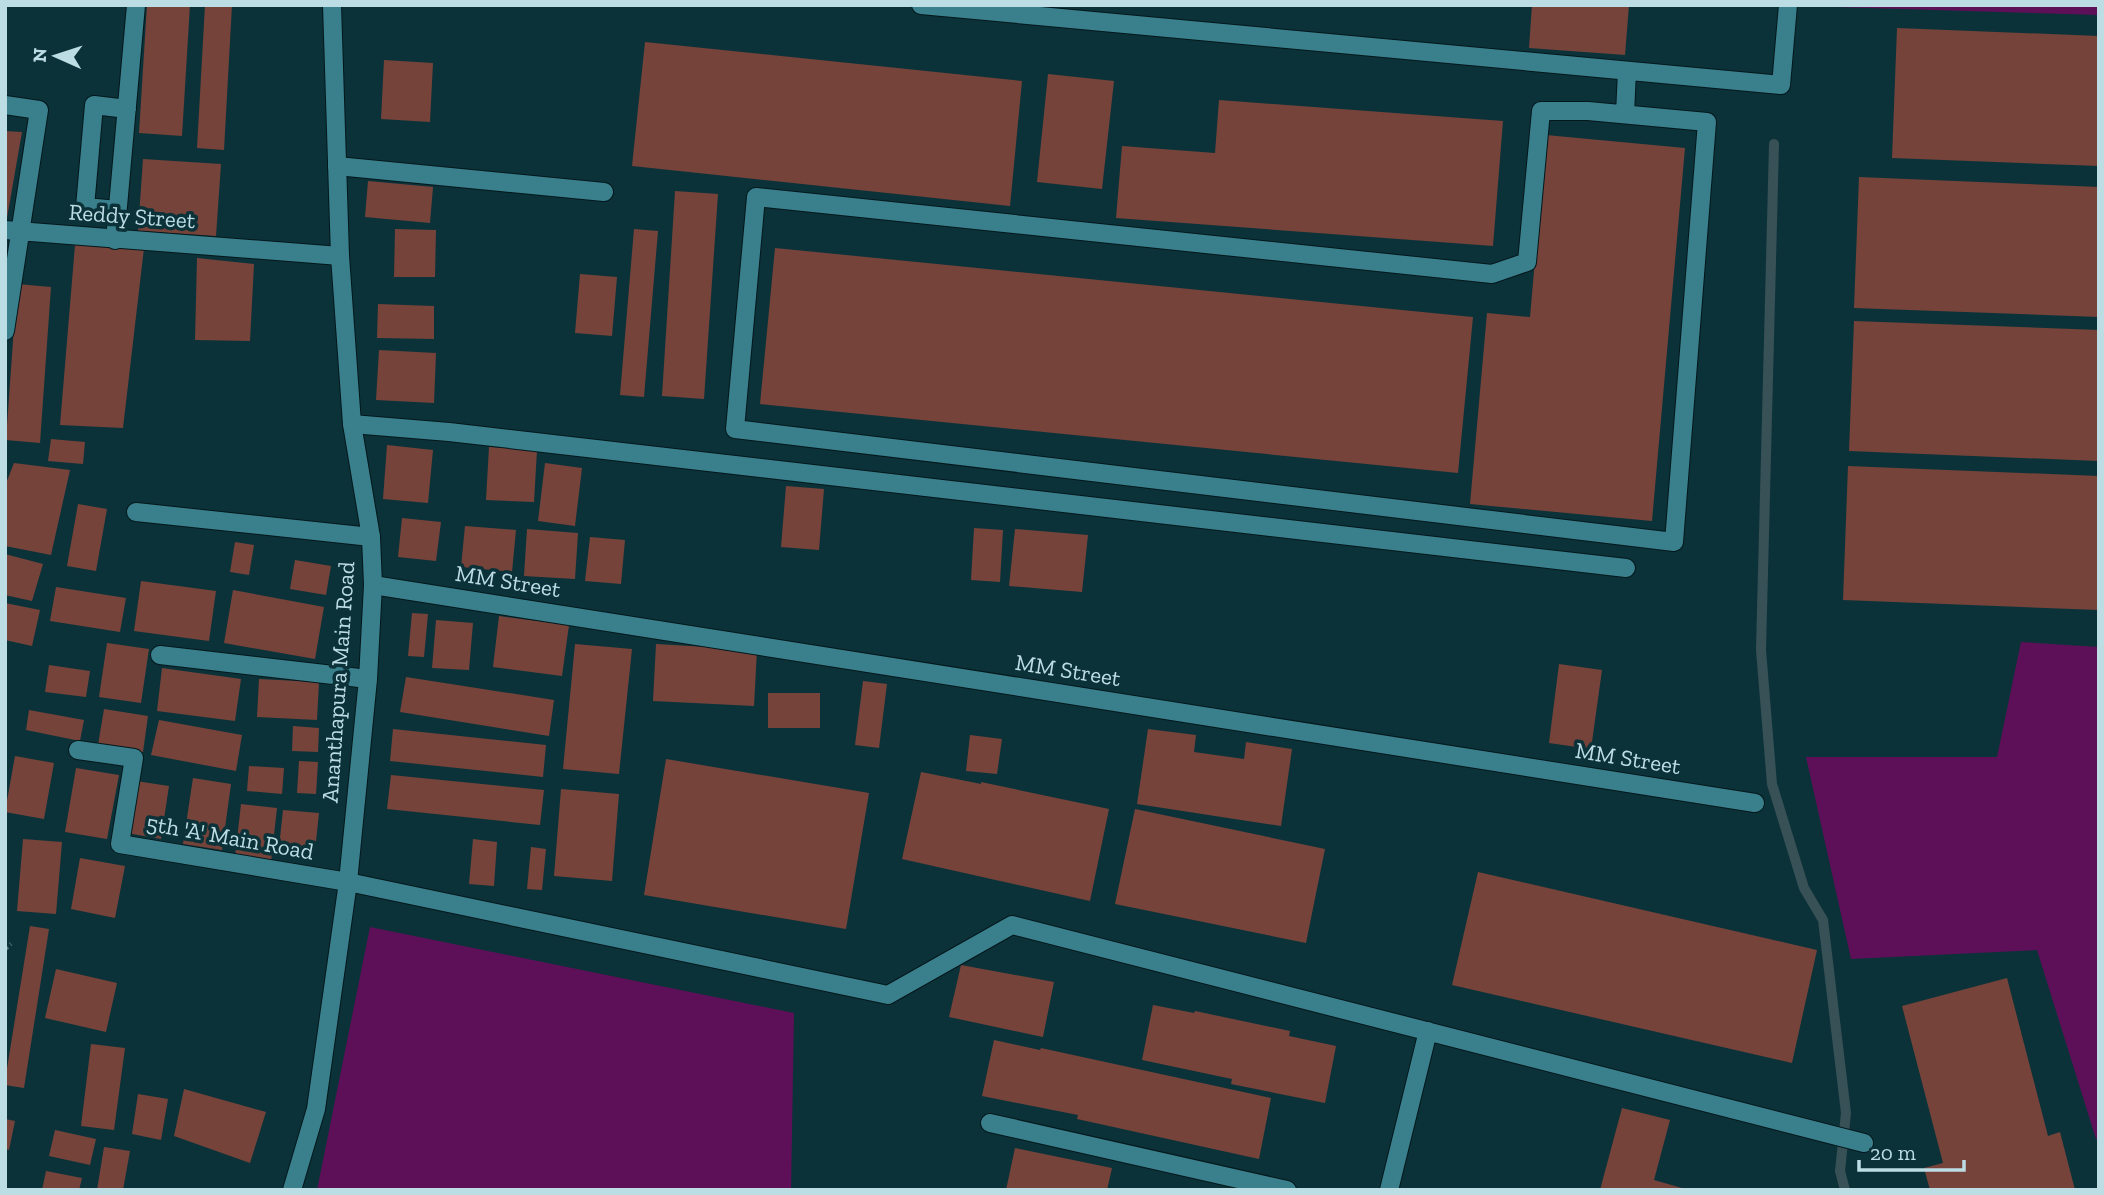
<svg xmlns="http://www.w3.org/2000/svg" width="2104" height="1195" font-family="'Zilla Slab',serif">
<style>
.green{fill:#5d1058}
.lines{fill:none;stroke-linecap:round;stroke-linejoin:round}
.stream{stroke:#385156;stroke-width:10}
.building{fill:#75433a}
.minor-casing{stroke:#03181c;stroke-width:20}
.tertiary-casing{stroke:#03181c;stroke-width:20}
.path{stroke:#54787e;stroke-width:4.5;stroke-dasharray:3.5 3.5;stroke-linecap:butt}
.minor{stroke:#3a7f8c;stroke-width:18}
.tertiary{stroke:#3a7f8c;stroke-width:18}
.labels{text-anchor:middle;stroke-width:7;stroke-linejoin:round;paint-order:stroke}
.street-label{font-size:23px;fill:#bcdde3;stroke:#0c3239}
</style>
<rect width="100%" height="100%" fill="#0c3239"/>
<!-- green -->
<path class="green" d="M1803 5H2099V15L1803 6Z
M2021 642 2099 647V1139H2096L2037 950 1851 959 1806 757H1997Z
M370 927 794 1013 791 1190H317Z"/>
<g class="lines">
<!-- stream -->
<path class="stream" d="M1774 144 1761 650 1772 784 1804 888 1823 920 1846 1113 1840 1171 1845 1190"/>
</g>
<!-- building -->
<path class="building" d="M147 5H190L182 136 139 133Z
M205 5H232L224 150 197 148Z
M1532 5H1629L1625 55 1529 48Z
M1897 28 2099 36V166L1892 158Z
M645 42 1022 81 1010 206 632 166Z
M384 60 433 63 430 122 381 119Z
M1048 74 1114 81 1102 189 1037 182Z
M1219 100 1503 121 1493 246 1116 218 1122 146 1215 153Z
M5 131 22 132 7 218H5Z
M1546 135 1685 148 1652 521 1470 504 1487 313 1530 317Z
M143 159 221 164 216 236 138 231Z
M1859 177 2099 187V317L1854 308Z
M368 181 433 187 430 223 365 217Z
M675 191 718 194 704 399 662 396Z
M395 229 436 230 435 277H394Z
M634 229 658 231 644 397 620 395Z
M75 245 144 248 123 428 60 425Z
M775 248 1473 317 1458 473 760 404Z
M197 258 254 264 250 341 195 340Z
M580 274 617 277 612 336 575 333Z
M17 284 51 287 40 443 6 440Z
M378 304 434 306V339L377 338Z
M1854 321 2099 330V461L1849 451Z
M379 350 436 353 434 403 376 400Z
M51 439 85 442 83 464 48 461Z
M387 445 433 450 428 503 383 499Z
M489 447 537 450 534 502 486 500Z
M14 463 70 470 51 555 5 546V486Z
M545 463 582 468 575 526 538 521Z
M1848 466 2099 476V610L1843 600Z
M786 486 824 489 819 550 781 547Z
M78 504 107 509 96 571 67 566Z
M402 518 441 522 436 561 398 557Z
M465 526 516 530 512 572 461 567Z
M974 528 1003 530 1000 582 971 580Z
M527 529 578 533 575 579 524 576Z
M1015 529 1088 535 1082 592 1009 586Z
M590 537 625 540 621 584 585 581Z
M235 542 254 545 249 575 230 572Z
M5 554 43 564 32 601 5 595Z
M295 560 331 566 326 595 290 589Z
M141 581 216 591 209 641 134 631Z
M56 587 126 598 120 632 50 621Z
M233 590 324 607 315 659 224 643Z
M5 603 40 610 32 646 5 640Z
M412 613 428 614 424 657 408 656Z
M499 616 569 625 562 676 493 667Z
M436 620 473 623 469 670 432 668Z
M107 643 149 649 141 703 99 697Z
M575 644 632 649 619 774 563 769Z
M656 644 757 650 754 706 653 701Z
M1559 664 1602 670 1591 749 1549 743Z
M49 665 90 671 86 697 45 692Z
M162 668 241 679 235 721 157 711Z
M406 677 554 700 549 736 400 712Z
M259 679 319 682 317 720 257 717Z
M863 681 887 684 879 748 855 745Z
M768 693H820V728H768Z
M104 709 148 716 143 752 98 745Z
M29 710 84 720 80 741 26 730Z
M159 720 242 735 236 771 151 755Z
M293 726 319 728 318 752 292 751Z
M393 729 546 745 543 777 390 761Z
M1148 729 1196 735 1194 752 1244 759 1246 742 1292 749 1281 826 1137 804Z
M970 735 1002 739 997 774 966 771Z
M15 756 54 763 44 819 5 812Z
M666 759 869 793 846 929 644 895Z
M299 761 318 762 316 794 297 793Z
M249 766 284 768 282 794 247 791Z
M76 768 119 775 107 839 65 832Z
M921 772 981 784V782L1109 809 1090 901 902 859Z
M391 775 544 790 540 825 387 809Z
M193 778 231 784 222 850 183 844Z
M136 781 169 786 161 839 127 833Z
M561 789 619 794 612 881 554 876Z
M241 804 277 808 271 862 235 857Z
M1135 809 1325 849 1306 943 1115 904Z
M283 810 319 813 315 851 279 847Z
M23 839 62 842 56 914 17 911Z
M473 839 497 842 494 886 469 884Z
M531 847 546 849 542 890 527 889Z
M80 858 125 866 115 918 71 909Z
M1478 872 1817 950 1792 1063 1452 985Z
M30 926 49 929 24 1088 5 1085V1081Z
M961 965 1054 982 1043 1037 949 1017Z
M56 969 117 983 106 1032 45 1018Z
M2007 978 2048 1136 2060 1132 2075 1190H1930L1924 1168 1943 1163 1902 1006Z
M1153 1005 1194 1013 1195 1011 1290 1031 1289 1036 1336 1046 1325 1103 1231 1084 1232 1079 1142 1060Z
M994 1040 1040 1050 1041 1048 1271 1098 1259 1159 1077 1119 1078 1115 982 1096Z
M91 1044 125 1048 114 1130 81 1126Z
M184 1089 266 1112 250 1163 174 1136Z
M138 1094 168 1099 161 1140 132 1134Z
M1622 1108 1670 1120 1654 1180 1689 1190H1600Z
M5 1119 15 1121 9 1150 5 1149Z
M55 1130 96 1139 90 1165 49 1156Z
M104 1147 130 1151 123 1190H97Z
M1015 1148 1112 1168 1107 1190H1006Z
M46 1171 82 1178 79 1190H42Z"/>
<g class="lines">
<defs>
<path id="minor" d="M921 5 1781 85 1788 5
M5 105 39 110 5 331
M1541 111H1588L1707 122 1674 542 735 429 756 197 1492 274 1527 262Z
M1625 114 1627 71
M337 166 604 192
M118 210 85 207 94 105 127 109
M5 230 340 256
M115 240 136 5
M352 424 449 432 1626 568
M136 512 371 537
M373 585 1755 803
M160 655 368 679
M78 750 134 758 120 844 348 882 888 995 1012 925 1864 1143
M990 1123 1287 1190
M1389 1190 1428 1031"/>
<path id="tertiary" d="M292 1190 316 1109 348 882 368 679 373 585 371 537 352 424 340 256 332 5"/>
</defs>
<!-- minor casing -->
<use href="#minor" class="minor-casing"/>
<!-- tertiary casing -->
<use href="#tertiary" class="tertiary-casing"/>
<!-- path -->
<path class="path" d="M5 949 11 944"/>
<!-- minor -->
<use href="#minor" class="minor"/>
<!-- tertiary -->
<use href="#tertiary" class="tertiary"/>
</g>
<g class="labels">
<!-- street labels -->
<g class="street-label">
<text transform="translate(132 216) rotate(4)" y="8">Reddy Street</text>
<text transform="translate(508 581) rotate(9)" y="8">MM Street</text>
<text transform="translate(1068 670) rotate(9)" y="8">MM Street</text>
<text transform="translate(338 682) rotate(-86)" y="8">Ananthapura Main Road</text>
<text transform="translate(1628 758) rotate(9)" y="8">MM Street</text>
<text transform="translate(230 837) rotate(10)" y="8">5th 'A' Main Road</text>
</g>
</g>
<!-- border -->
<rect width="2104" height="1195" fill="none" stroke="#bcdde3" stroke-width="14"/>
<!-- north arrow -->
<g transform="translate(56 56) rotate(273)" stroke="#0c3239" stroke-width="5" paint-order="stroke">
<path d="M0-5L12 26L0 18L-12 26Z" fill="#bcdde3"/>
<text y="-10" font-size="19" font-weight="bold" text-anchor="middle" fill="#bcdde3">N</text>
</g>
<!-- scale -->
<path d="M1859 1160v10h105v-10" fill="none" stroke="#bcdde3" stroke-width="3.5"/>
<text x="1870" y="1160" font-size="21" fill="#bcdde3" stroke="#0c3239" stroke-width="5" paint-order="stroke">20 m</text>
</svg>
